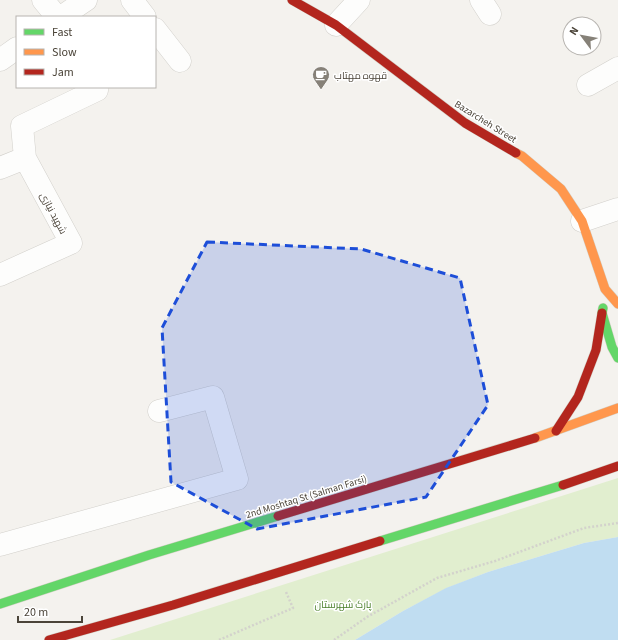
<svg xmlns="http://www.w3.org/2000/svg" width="618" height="640" font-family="'Source Sans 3',Cairo,sans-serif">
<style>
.green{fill:#e1eecf}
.water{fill:#c0ddf1}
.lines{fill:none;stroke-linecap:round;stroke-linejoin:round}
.street-casing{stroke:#d2d0cb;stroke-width:23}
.fast-casing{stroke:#d3cfc5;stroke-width:10}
.slow-casing{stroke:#d3cfc5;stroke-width:10}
.jam-casing{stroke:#d3cfc5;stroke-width:10}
.path{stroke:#d3d2cc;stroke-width:2.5;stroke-dasharray:2 2;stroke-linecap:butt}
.street{stroke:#fdfdfc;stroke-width:22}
.fast{stroke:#63d668;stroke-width:9}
.slow{stroke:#ff974d;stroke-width:9}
.jam{stroke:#b3261e;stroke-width:9}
.marked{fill:#1d4ed8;fill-opacity:0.2;stroke:#1d4ed8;stroke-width:3;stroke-dasharray:8 5;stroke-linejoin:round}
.labels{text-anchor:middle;stroke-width:3;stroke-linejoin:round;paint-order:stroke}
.poi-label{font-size:10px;fill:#4b4439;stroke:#fff;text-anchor:start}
.street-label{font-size:10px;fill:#4b4439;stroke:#fff}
.park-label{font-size:10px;fill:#4a7f2a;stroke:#fff}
</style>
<rect width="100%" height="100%" fill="#f4f2ee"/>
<!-- green -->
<path class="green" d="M618 478V537L584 543 488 572 447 588 403 611 355 640H110Z"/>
<!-- water -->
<path class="water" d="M618 537V640H355L403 611 446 588 488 572 584 543Z"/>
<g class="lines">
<defs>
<path id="street" d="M43 0 57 17
M132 0 145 17
M481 0 490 14
M61 17 86 0
M336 25 359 0
M155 29 180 61
M0 60 17 48
M588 85 618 68
M25 158 22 126 97 90
M0 168 25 158 71 243 0 275
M582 221 618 209
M0 545 237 479 213 397 159 411"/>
<path id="fast" d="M603 308 602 313 612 347 618 358
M380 541 563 485
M0 604 149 555 278 516"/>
<path id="slow" d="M516 153 522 156 561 189 582 221 605 289 618 304
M535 438 618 408"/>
<path id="jam" d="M292 0 336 25 465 123 516 153
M556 431 578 397 596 350 602 313
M563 485 618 466
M278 516 535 438
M49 640 173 605 380 541"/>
</defs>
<!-- street casing -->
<use href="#street" class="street-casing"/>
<!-- fast casing -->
<use href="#fast" class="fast-casing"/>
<!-- slow casing -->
<use href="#slow" class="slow-casing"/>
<!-- jam casing -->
<use href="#jam" class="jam-casing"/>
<!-- path -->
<path class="path" d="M219 640 293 608 286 592
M334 640 367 617 437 578 495 561 584 528 618 523"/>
<!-- street -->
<use href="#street" class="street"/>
<!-- fast -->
<use href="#fast" class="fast"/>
<!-- slow -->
<use href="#slow" class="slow"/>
<!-- jam -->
<use href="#jam" class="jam"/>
</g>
<!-- marked area -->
<path class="marked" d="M207 242 361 249 460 278 488 405 426 497 257 529 171 482 162 328Z"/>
<!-- icons -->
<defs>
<symbol id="cafe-pin" viewBox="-11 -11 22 30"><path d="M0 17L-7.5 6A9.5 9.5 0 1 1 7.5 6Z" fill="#868178" stroke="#fff"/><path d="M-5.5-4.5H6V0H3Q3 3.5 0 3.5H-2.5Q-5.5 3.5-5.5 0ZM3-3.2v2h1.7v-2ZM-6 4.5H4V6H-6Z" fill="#fff"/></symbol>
</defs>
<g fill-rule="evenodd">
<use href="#cafe-pin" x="311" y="65" width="20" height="27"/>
</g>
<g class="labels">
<!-- poi labels -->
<g class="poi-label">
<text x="334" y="79">قهوه مهتاب</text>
</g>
<!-- street labels -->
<g class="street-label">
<text transform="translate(486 121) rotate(32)" y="4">Bazarcheh Street</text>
<text transform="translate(54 213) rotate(62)" y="4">شهید نیازی</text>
<text transform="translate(306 496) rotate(-17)" y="4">2nd Moshtaq St (Salman Farsi)</text>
</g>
<!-- park labels -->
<g class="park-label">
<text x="343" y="608">پارک شهرستان</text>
</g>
</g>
<!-- legend -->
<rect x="16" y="16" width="140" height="72" fill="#ffffff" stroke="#b7b4b0"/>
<rect x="24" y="29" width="20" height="6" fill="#63d668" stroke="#b7b4b0"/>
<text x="52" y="36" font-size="12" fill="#4b4439">Fast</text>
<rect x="24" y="49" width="20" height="6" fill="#ff974d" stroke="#b7b4b0"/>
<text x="52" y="56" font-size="12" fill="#4b4439">Slow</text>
<rect x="24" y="69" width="20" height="6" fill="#b3261e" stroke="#b7b4b0"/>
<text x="52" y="76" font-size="12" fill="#4b4439">Jam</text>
<!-- north arrow -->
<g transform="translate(582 36) rotate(302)"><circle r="19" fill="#ffffff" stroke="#b7b4b0"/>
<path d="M0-3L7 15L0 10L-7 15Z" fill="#868178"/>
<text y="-6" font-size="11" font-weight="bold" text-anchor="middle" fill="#4b4439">N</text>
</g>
<!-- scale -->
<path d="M18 616v6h64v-6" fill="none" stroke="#4b4439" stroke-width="2"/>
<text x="24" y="616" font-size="12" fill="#4b4439" stroke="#ffffff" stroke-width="3" paint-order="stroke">20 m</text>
</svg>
